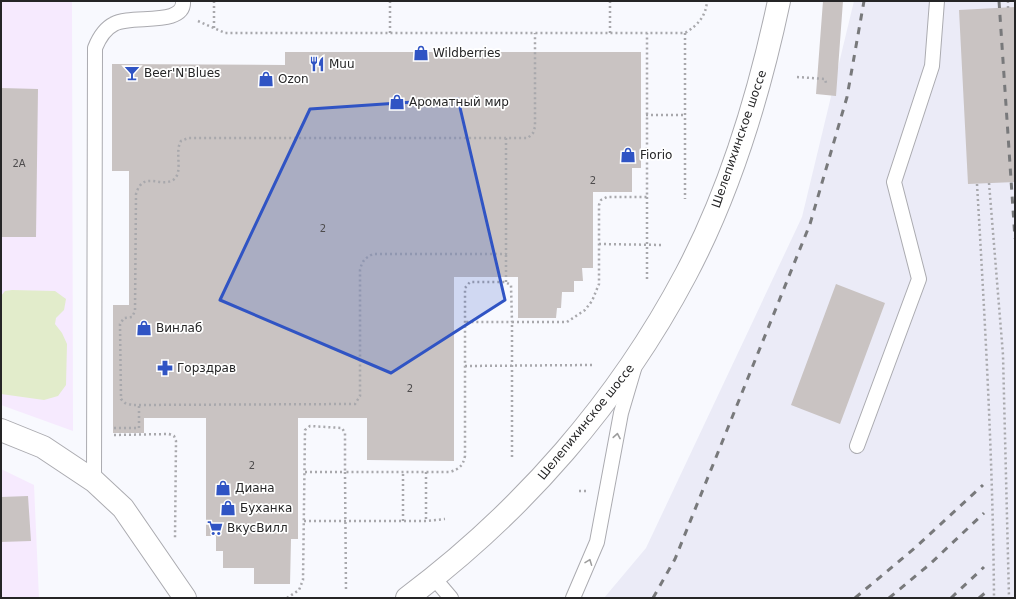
<svg xmlns="http://www.w3.org/2000/svg" width="1016" height="599" font-family="'DejaVu Sans',sans-serif">
<style>
.commercial{fill:#f6eafe}
.built{fill:#ebebf7}
.green{fill:#e2eccb}
.building{fill:#c9c3c2}
.lines{fill:none;stroke-linecap:round;stroke-linejoin:round}
.service-casing{stroke:#ababb0;stroke-width:16}
.tertiary-casing{stroke:#ababb0;stroke-width:24}
.path{stroke:#a8a8ac;stroke-width:2.5;stroke-dasharray:2 3;stroke-linecap:butt}
.service{stroke:#fff;stroke-width:14}
.tertiary{stroke:#fff;stroke-width:22}
.rail{stroke:#78797b;stroke-width:3;stroke-dasharray:7 7;stroke-linecap:butt}
.path-bridge{stroke:#a8a8ac;stroke-width:2.5;stroke-dasharray:2 3;stroke-linecap:butt}
.oneway{stroke:#9d9d9d}
.marked{fill:#3054c4;fill-opacity:0.2;stroke:#3054c4;stroke-width:3;stroke-linejoin:round}
.labels{text-anchor:middle;stroke-width:3.5;stroke-linejoin:round;paint-order:stroke}
.number-label{font-size:10px;fill:#4e4c4d}
.poi-label{font-size:12px;fill:#252526;stroke:#fff;text-anchor:start}
.street-label{font-size:12px;fill:#252526;stroke:#fff}
</style>
<rect width="100%" height="100%" fill="#f8f9fe"/>
<!-- commercial -->
<path class="commercial" d="M1 1H72L73 431 1 405Z
M1 469 34 485 39 598H1Z"/>
<!-- built -->
<path class="built" d="M854 1H1015V598H604L646 548 802 217Z"/>
<!-- green -->
<path class="green" d="M12 290 55 291 66 299 64 310 56 318 55 324 62 333 67 344 66 385 58 396 44 400 1 394V296L5 291Z"/>
<!-- building -->
<path class="building" d="M823 1H843L836 96 816 94Z
M1015 7V182L968 184 959 10Z
M285 52H641V168H632V192H593V268H582L583 281H574V292H562L561 308H557L556 318H518V277H454V461L367 460V418H298V539H291L290 584H254V568H223V551H216V536H206V418H144V433H113V305H129V171H112V64L285 65Z
M1 88 38 89 36 237H1Z
M836 284 885 303 840 424 791 405Z
M28 496 31 541 1 542V497Z"/>
<g class="lines">
<defs>
<path id="service" d="M857 446 919 279 894 182 932 66 937 1
M94 481 95 48C99 38 104 29 114 24 131 14 185 27 183 1
M434 578 451 598
M573 598 597 542 621 413 634 369"/>
<path id="tertiary" d="M1 430 43 447 94 481 123 508 185 598
M407 598C522 512 619 401 686 274 731 189 759 95 779 1"/>
</defs>
<!-- service casing -->
<use href="#service" class="service-casing"/>
<!-- tertiary casing -->
<use href="#tertiary" class="tertiary-casing"/>
<!-- path -->
<path class="path" d="M1008 1V8
M198 21 225 33H685C698 25 706 16 707 1
M214 28V1
M390 33V1
M610 33V1
M685 33V199
M797 77 825 79 826 83
M646 115H686
M506 138V254H373C365 258 362 261 360 270V396L355 404 132 405 125 403 121 399 120 324 124 318 132 317 135 311 136 194C143 170 160 188 173 180 184 173 174 152 181 141L188 138H528L533 133 535 127V33
M647 197V279
M599 244 664 245
M506 282V254
M465 366 592 365
M114 428H139V405
M114 435 169 434 174 436 176 441 175 539
M512 457V322H567L585 310 592 301 599 284V205L601 200 607 197H647V33
M305 472H345L346 592
M426 472V521
M579 491H586
M304 521H426L445 519
M403 521V472
M287 598 299 590 303 580 305 430 310 426 342 428 345 433V472H450C459 469 463 466 465 456V288L470 282H505L511 285 512 322H465"/>
<!-- service -->
<use href="#service" class="service"/>
<!-- tertiary -->
<use href="#tertiary" class="tertiary"/>
<!-- rail -->
<path class="rail" d="M999 1 1015 239
M653 598 675 559 810 224 847 97 864 1
M855 598 916 547 983 485
M889 598 930 564 984 513
M951 598 984 567
M979 598 985 593"/>
<!-- path-bridge -->
<path class="path-bridge" d="M989 183 1003 355 1009 598
M977 184C985 322 993 460 994 598"/>
</g>
<!-- one-way arrows -->
<defs><path id="oneway-chevron" d="M-2-3.5L2.5 0L-2 3.5" fill="none" stroke-width="1.6" stroke-linecap="round" stroke-linejoin="round"/></defs>
<g class="oneway">
<use href="#oneway-chevron" transform="translate(617 436) rotate(-80)"/>
<use href="#oneway-chevron" transform="translate(589 562) rotate(-69)"/>
</g>
<!-- marked area -->
<path class="marked" d="M458 99 505 300 391 373 220 300 310 109Z"/>
<!-- icons -->
<defs>
<symbol id="shop-bare" viewBox="-9 -9 18 18"><path d="M-5-2.5h2.3a2.7 3.5 0 0 1 5.4 0H5L5.5 6h-11ZM-1.5-2.5h3a1.5 2.3 0 0 0-3 0Z" fill="#3054c4" stroke="#fff" stroke-width="2.5" paint-order="stroke"/></symbol>
<symbol id="restaurant-bare" viewBox="-9 -9 18 18"><path d="M-5-6h1v4h1v-4h1v4h1v-4h1v5L-1.5 .5V6h-2V.5L-5-1ZM5-6V6H3V1.5H1.5Q1.5-4 5-6Z" fill="#3054c4" stroke="#fff" stroke-width="2.5" paint-order="stroke"/></symbol>
<symbol id="bar-bare" viewBox="-9 -9 18 18"><path d="M-6-5H6L.8 .8V4.5H3.5V6h-7V4.5H-.8V.8Z" fill="#3054c4" stroke="#fff" stroke-width="2.5" paint-order="stroke"/></symbol>
<symbol id="pharmacy-bare" viewBox="-9 -9 18 18"><path d="M-2-6h4v4h4v4h-4v4h-4v-4h-4v-4h4Z" fill="#3054c4" stroke="#fff" stroke-width="2.5" paint-order="stroke"/></symbol>
<symbol id="supermarket-bare" viewBox="-9 -9 18 18"><path d="M-6-5.5h2.5l.6 2H6L4.5 2H-2.5L-4.4-4H-6ZM-1.5 3.2a1.3 1.3 0 1 0 .1 0ZM3 3.2a1.3 1.3 0 1 0 .1 0Z" fill="#3054c4" stroke="#fff" stroke-width="2.5" paint-order="stroke"/></symbol>
</defs>
<g fill-rule="evenodd">
<use href="#shop-bare" x="410" y="42" width="22" height="22"/>
<use href="#restaurant-bare" x="306" y="53" width="22" height="22"/>
<use href="#bar-bare" x="121" y="62" width="22" height="22"/>
<use href="#shop-bare" x="255" y="68" width="22" height="22"/>
<use href="#shop-bare" x="386" y="91" width="22" height="22"/>
<use href="#shop-bare" x="617" y="144" width="22" height="22"/>
<use href="#shop-bare" x="133" y="317" width="22" height="22"/>
<use href="#pharmacy-bare" x="154" y="357" width="22" height="22"/>
<use href="#shop-bare" x="212" y="477" width="22" height="22"/>
<use href="#shop-bare" x="217" y="497" width="22" height="22"/>
<use href="#supermarket-bare" x="204" y="517" width="22" height="22"/>
</g>
<g class="labels">
<!-- number labels -->
<g class="number-label">
<text x="19" y="167">2А</text>
<text x="593" y="184">2</text>
<text x="323" y="232">2</text>
<text x="410" y="392">2</text>
<text x="252" y="469">2</text>
</g>
<!-- poi labels -->
<g class="poi-label">
<text x="433" y="57">Wildberries</text>
<text x="329" y="68">Muu</text>
<text x="144" y="77">Beer'N'Blues</text>
<text x="278" y="83">Ozon</text>
<text x="409" y="106">Ароматный мир</text>
<text x="640" y="159">Fiorio</text>
<text x="156" y="332">Винлаб</text>
<text x="177" y="372">Горздрав</text>
<text x="235" y="492">Диана</text>
<text x="240" y="512">Буханка</text>
<text x="227" y="532">ВкусВилл</text>
</g>
<!-- street labels -->
<g class="street-label">
<text transform="translate(739 139) rotate(-71)" y="4">Шелепихинское шоссе</text>
<text transform="translate(586 422) rotate(-51)" y="4">Шелепихинское шоссе</text>
</g>
</g>
<!-- border -->
<rect width="1016" height="599" fill="none" stroke="#252526" stroke-width="4"/>
</svg>
